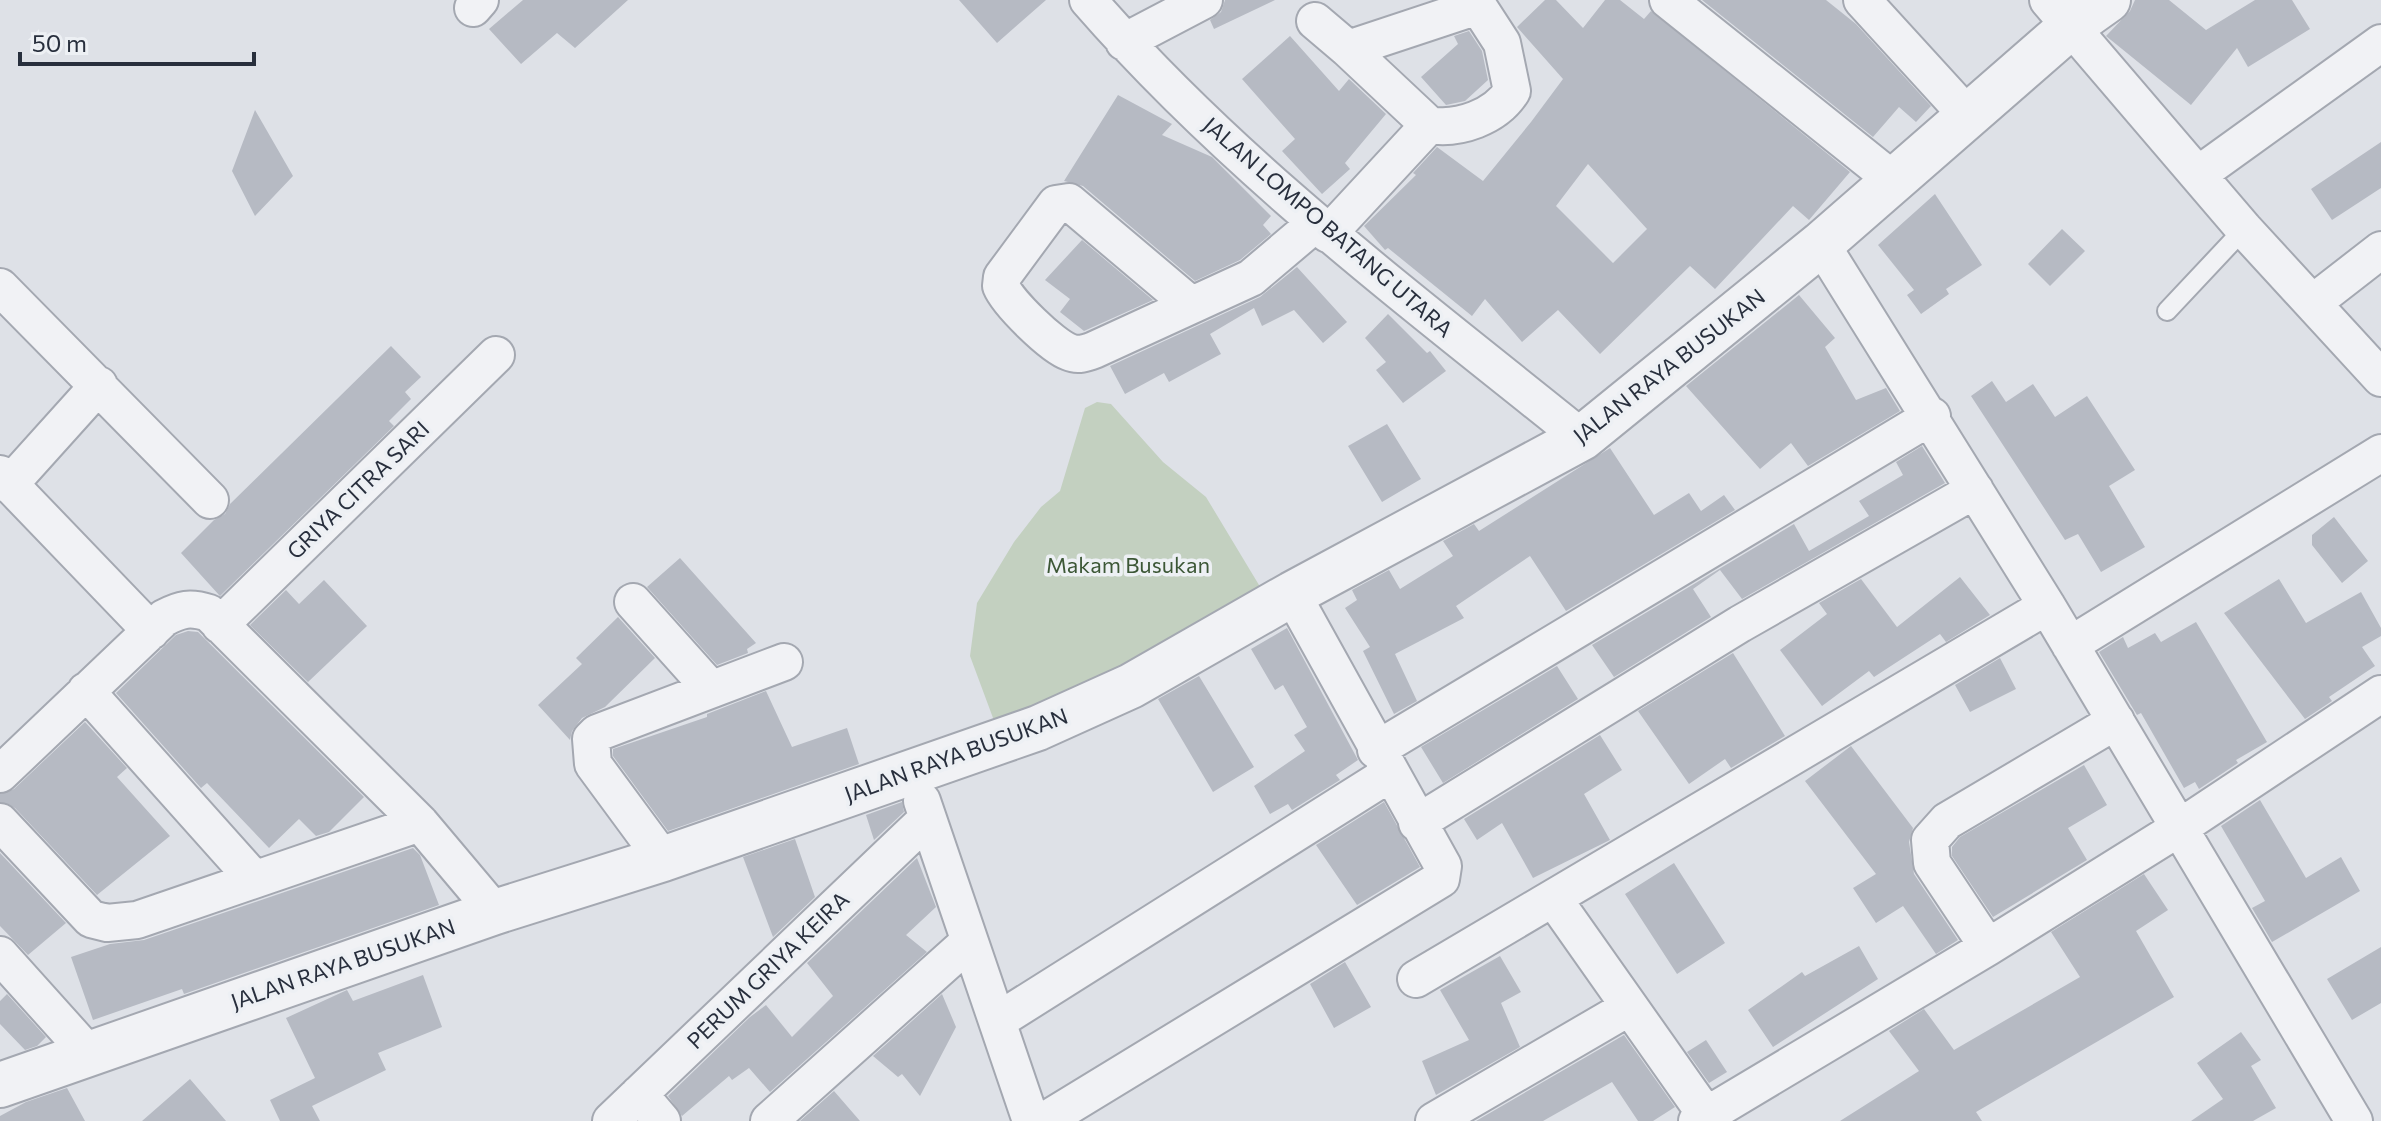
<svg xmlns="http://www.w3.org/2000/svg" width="2381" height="1121" font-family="Commissioner,sans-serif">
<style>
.green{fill:#c3d0c0}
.building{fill:#b6bac3;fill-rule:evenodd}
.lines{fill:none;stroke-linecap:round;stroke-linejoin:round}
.service-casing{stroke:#a4a8b1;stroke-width:22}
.minor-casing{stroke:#a4a8b1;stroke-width:40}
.tertiary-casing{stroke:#a4a8b1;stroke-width:48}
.service{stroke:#f1f2f5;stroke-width:18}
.minor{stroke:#f1f2f5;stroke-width:36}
.tertiary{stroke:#f1f2f5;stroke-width:44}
.labels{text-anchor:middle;stroke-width:7;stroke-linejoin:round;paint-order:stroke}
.street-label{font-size:22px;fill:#282f3d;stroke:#edf0f4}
.park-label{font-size:22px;fill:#3c5736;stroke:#edf0f4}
</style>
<rect width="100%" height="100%" fill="#dee1e7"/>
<!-- green -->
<path class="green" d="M1097 402 1111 404 1163 462 1206 497 1262 590 1263 600 996 726 970 656 977 603 1014 542 1041 507 1060 491 1085 408Z"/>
<!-- building -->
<path class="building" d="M523 0H628L575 48 557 33 521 64 489 29Z
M959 0H1046L997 43Z
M1225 0H1275L1214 29 1210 20 1221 12Z
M1545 0H1556L1583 28 1605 0H1620L1644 19 1651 11 1850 172 1809 220 1793 206 1715 289 1690 266 1600 354 1558 310 1522 342 1485 299 1472 316 1388 248 1385 250 1364 226 1416 175 1413 173 1437 147 1483 181 1531 122 1563 79 1517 27ZM1588 164 1647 229 1613 263 1556 206Z
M1702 0H1826L1856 24 1931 106 1916 122 1899 107 1873 137Z
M2135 0H2169L2206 30 2255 0H2292L2310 29 2248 67 2237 48 2191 105 2106 36 2130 11Z
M1469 31 1482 51 1488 80 1465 101 1446 105 1421 77 1458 44 1454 36Z
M1290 36 1339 91 1349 79 1386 114 1345 163 1350 169 1322 194 1282 151 1295 139 1242 79Z
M1118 95 1172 124 1162 135 1212 157 1271 216 1263 225 1271 234 1240 260 1195 281 1083 186 1064 181Z
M255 110 293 176 255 216 232 171Z
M2381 142V188L2332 220 2311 189Z
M1935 194 1982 265 1946 289 1949 294 1921 314 1907 295 1914 290 1878 245Z
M2062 229 2085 251 2050 286 2028 264Z
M1082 240 1153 300 1084 331 1060 312 1070 299 1045 280Z
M1297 267 1347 322 1323 343 1294 310 1262 326 1254 308 1210 334 1221 354 1169 382 1164 373 1125 394 1110 366 1260 297Z
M1799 295 1835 338 1825 347 1856 400 1886 388 1900 411 1808 466 1791 443 1760 469 1686 386Z
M1388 314 1427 353 1430 351 1446 371 1403 403 1376 370 1386 362 1365 338Z
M391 346 421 377 405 392 411 399 389 421 394 426 220 596 219 595 181 553 214 520 225 514 230 504Z
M1992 381 2006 402 2033 384 2055 417 2087 396 2135 470 2109 486 2145 547 2101 572 2078 534 2065 540 1971 396Z
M1387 424 1421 479 1382 502 1348 446Z
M1922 446 1945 483 1742 599 1720 570 1693 589 1711 617 1614 677 1592 645 1794 524 1809 551 1869 516 1859 501 1903 475 1896 462Z
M1610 448 1654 515 1689 493 1701 511 1724 495 1735 510 1566 611 1530 556 1456 606 1464 618 1395 654 1417 701 1394 714 1363 651 1370 647 1345 608 1357 600 1352 590 1389 570 1400 589 1453 556 1443 541 1474 524 1479 531Z
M2334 517 2368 561 2342 583 2312 545V535Z
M680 558 756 643 747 649 748 653 717 665 647 587Z
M1960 577 1990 615 1946 642 1940 634 1874 677 1869 671 1822 706 1780 650 1827 614 1819 603 1861 579 1897 627Z
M2279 579 2306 623 2361 592 2381 628V636L2362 647 2375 666 2329 697 2332 701 2305 719 2224 613Z
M324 580 367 626 308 682 250 625 286 590 299 604Z
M618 617 655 658 605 707 582 718 572 731 570 740 538 705 582 664 576 658Z
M2196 622 2267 742 2236 760 2238 763 2199 789 2195 782 2184 788 2141 713 2137 715 2099 652 2123 637 2128 648 2155 633 2161 642Z
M1287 628 1358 760 1336 775 1340 780 1292 810 1288 804 1270 814 1254 786 1305 751 1294 735 1307 727 1283 685 1275 690 1251 649Z
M188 631 198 632 364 797 329 832 316 836 299 819 269 848 207 783 201 788 116 693 176 635Z
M1733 653 1785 736 1731 768 1725 759 1689 784 1638 711Z
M2000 658 2016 689 1970 712 1955 685Z
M1557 666 1578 699 1443 783 1421 747Z
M1199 676 1254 767 1213 792 1158 699Z
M766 691 792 747 847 728 859 764 668 831 613 756V749L707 717V714Z
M85 722 127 768 117 777 170 836 97 895 15 808 0 802V794L14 789Z
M1600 735 1622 770 1584 794 1610 840 1533 878 1502 823 1477 840 1464 819Z
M1851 746 1913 828 1909 842 1914 874 1958 940 1936 954 1903 906 1876 923 1853 888 1876 874 1805 781Z
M2084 765 2107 805 2068 828 2087 860 1993 917 1952 856V847L1960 837Z
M2260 800 2306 878 2341 857 2360 891 2272 942 2252 908 2265 901 2221 826Z
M902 802 904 812 874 840 866 815Z
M1384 802 1420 867 1357 905 1316 845Z
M795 839 815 897 773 937 743 857Z
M413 848 420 855 439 905 184 994 182 989 93 1020 71 957 110 944 144 940Z
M0 853 66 923 28 955 0 926Z
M917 858 936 907 906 935 927 952 770 1092 749 1068 732 1080 729 1076 682 1116 668 1096 750 1017 766 1005 792 1037 833 996 807 963Z
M1674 863 1725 943 1677 974 1625 894Z
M2144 874 2168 910 2136 931 2174 997 1976 1112 1982 1121H1840L1919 1071 1889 1031 1924 1009 1954 1050 2080 977 2051 932Z
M1859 946 1878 979 1773 1047 1748 1010 1802 972 1805 976Z
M2381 947V1003L2352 1020 2327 979Z
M1500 956 1521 992 1501 1003 1520 1047 1436 1095 1422 1061 1469 1040 1440 990Z
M1345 962 1371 1007 1334 1028 1310 984Z
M423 975 442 1027 378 1053 386 1070 312 1106 320 1121H280L270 1100 315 1078 286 1018 347 990 353 1001Z
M7 994 46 1037 37 1046 25 1050 0 1024V1001Z
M942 994 956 1027 920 1096 902 1074 898 1077 873 1056Z
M2241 1032 2261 1060 2251 1066 2276 1108 2253 1121H2191L2223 1099 2197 1063Z
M1624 1035 1675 1107 1653 1121H1638L1612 1082 1543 1121H1476Z
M1706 1040 1727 1072 1709 1083 1687 1052Z
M190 1079 226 1121H142Z
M67 1088 85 1121H0V1116L26 1102Z
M834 1091 860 1121H800Z"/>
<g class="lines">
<defs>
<path id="service" d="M2167 311 2244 229"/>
<path id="minor" d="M1088 0C1233 167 1411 300 1582 438
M1668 0 1892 179
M1862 0 1967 115
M2048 0 2244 229 2381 378
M473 8 480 0
M1315 21 1348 49
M1124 42 1204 0
M2199 174 2381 43
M1328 234 1429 125 1348 49 1478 6 1502 43 1512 91C1496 117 1459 130 1429 125
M1821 244 2047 606 2354 1121
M0 287 210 500
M2314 302 2381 250
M1191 305 1069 202 1056 204 1002 277 1001 286C1008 303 1052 346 1069 352 1078 356 1086 353 1094 350L1251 278 1316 223
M0 474 151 631
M9 485 99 385
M633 602 710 688
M220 625 496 355
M2070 645 2381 453
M86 691 253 878
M1376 750 1932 416
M0 774 164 618C181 609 190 607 209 613L420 823 495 912
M922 801 1031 1121
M0 822 91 919 107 923 137 920 420 823
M1417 823 1740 624 1975 490
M663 859 593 764 591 739 597 733 784 662
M1553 898 1706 1115
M1988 947 1932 863 1930 840 1947 821 2116 721
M0 955 88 1053
M1416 979 2047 606
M999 1020 1389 774
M639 1094 662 1121
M611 1121 926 820
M769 1121 969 942
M1044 1121 1441 879 1443 866 1292 594
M1434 1121 1628 1008
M1697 1121 1988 947 2179 828 2381 694"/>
<path id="tertiary" d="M0 1085 495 912 663 859 1038 728 1131 686 1292 594 1582 438 1821 244 2070 27 2108 0"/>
</defs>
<!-- service casing -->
<use href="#service" class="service-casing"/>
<!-- minor casing -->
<use href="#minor" class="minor-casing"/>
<!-- tertiary casing -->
<use href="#tertiary" class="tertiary-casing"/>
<!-- service -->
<use href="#service" class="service"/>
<!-- minor -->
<use href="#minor" class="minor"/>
<!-- tertiary -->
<use href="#tertiary" class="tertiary"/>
</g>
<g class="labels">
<!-- street labels -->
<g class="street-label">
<text transform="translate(1328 227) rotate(41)" y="8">JALAN LOMPO BATANG UTARA</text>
<text transform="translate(1669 366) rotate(-38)" y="8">JALAN RAYA BUSUKAN</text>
<text transform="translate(358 490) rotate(-44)" y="8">GRIYA CITRA SARI</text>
<text transform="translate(956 755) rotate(-20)" y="8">JALAN RAYA BUSUKAN</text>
<text transform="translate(343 964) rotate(-19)" y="8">JALAN RAYA BUSUKAN</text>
<text transform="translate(768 970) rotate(-44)" y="8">PERUM GRIYA KEIRA</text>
</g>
<!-- park labels -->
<g class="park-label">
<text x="1128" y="573">Makam Busukan</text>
</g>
</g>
<!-- scale -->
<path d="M20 52v12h234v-12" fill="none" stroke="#282f3d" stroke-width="4"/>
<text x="32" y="52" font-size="24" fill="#282f3d" stroke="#edf0f4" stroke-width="6" paint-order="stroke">50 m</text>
</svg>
